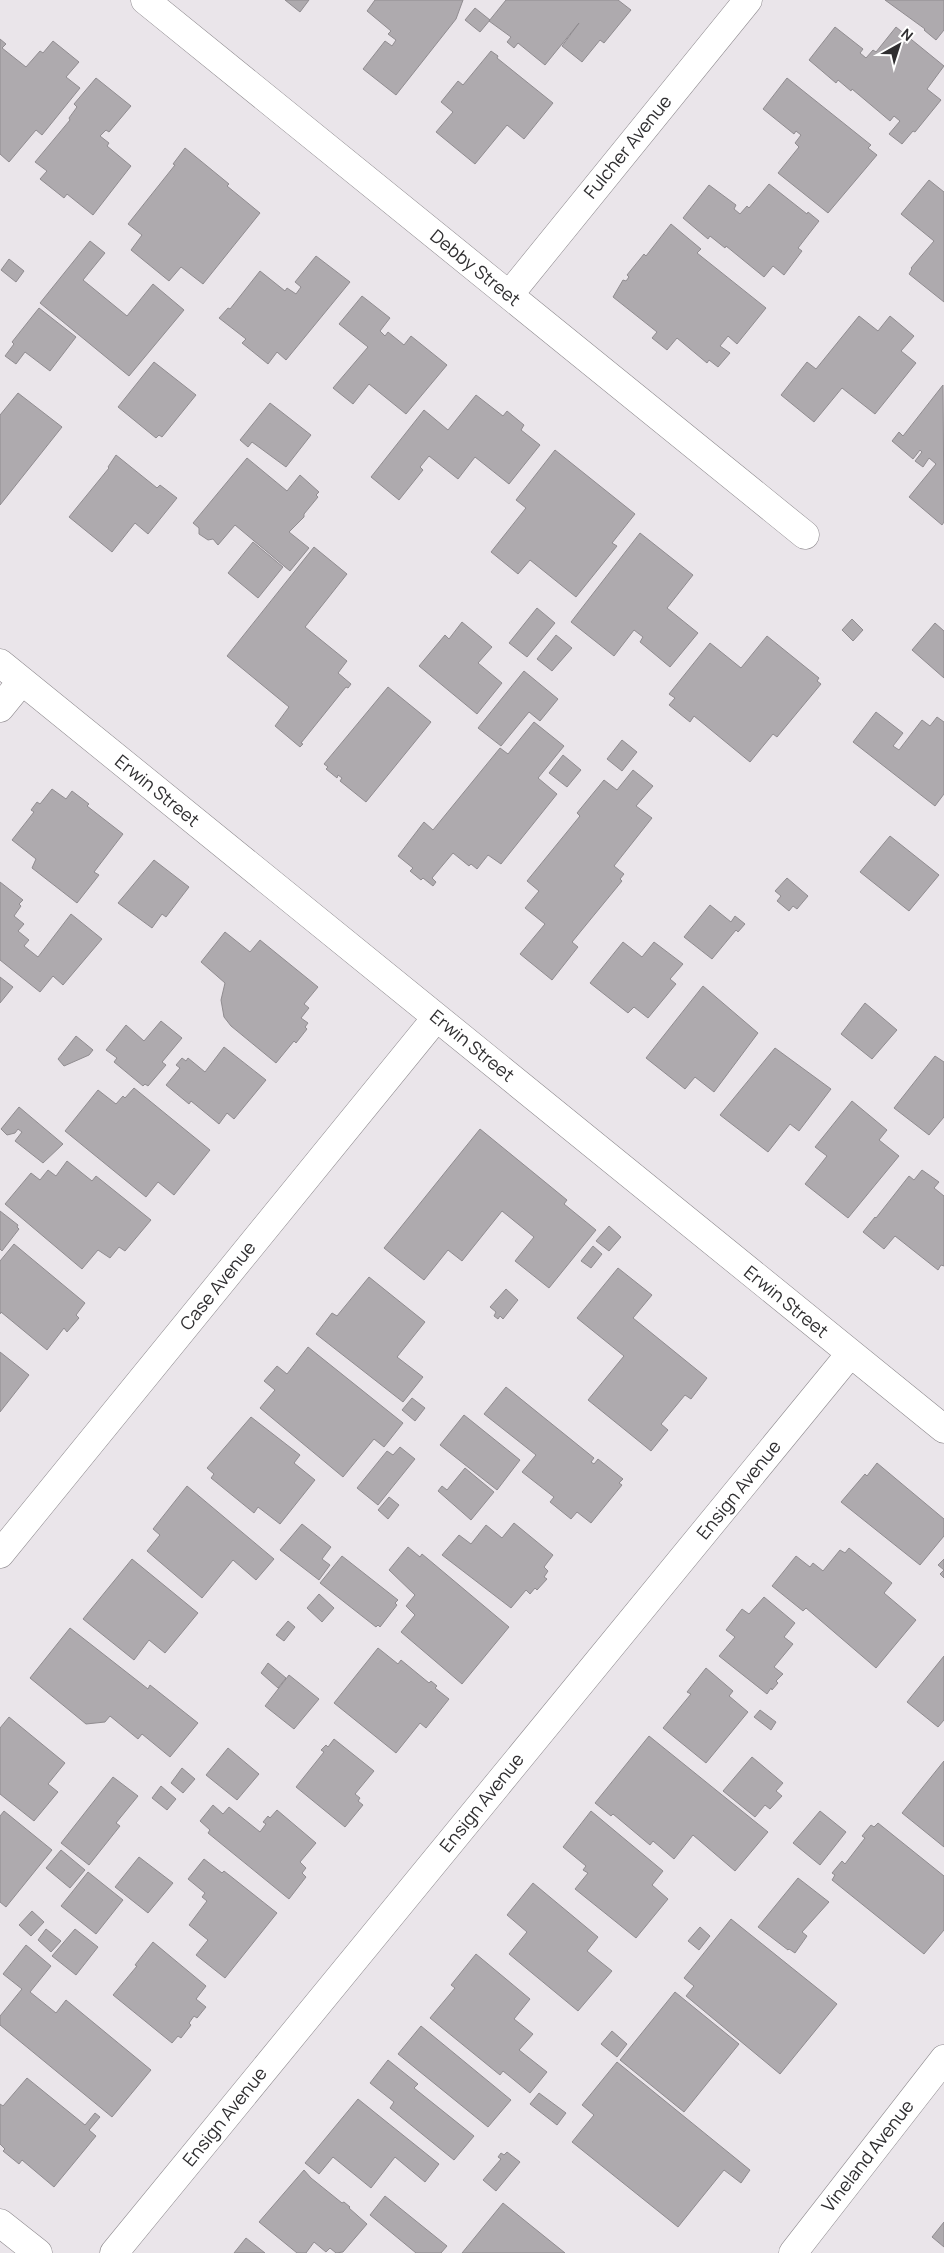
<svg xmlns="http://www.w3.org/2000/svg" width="944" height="2253" font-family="Manrope,sans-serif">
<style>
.building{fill:#aeaaae;stroke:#908c90}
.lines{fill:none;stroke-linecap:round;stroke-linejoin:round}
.minor-casing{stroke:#8e8a8e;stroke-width:29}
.major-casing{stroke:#8e8a8e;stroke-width:29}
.minor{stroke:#fff;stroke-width:28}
.major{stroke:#fff;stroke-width:28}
.labels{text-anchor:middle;stroke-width:4;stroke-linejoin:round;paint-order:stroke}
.street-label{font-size:18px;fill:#2f2e30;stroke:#fff}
</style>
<rect width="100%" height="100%" fill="#eae5ea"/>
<!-- building -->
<path class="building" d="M285 0H309L300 12Z
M375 0H463L456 19 396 95 363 69 385 41 392 46 396 40 388 34 391 31 367 11Z
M506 0H618L631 10 604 43 600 40 582 62 562 46 579 23 545 65 518 43 514 48 507 42 511 37 489 21Z
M885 0H944V30L936 40 924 30 925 29Z
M475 8 490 20 480 32 465 20Z
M835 27 863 49 860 53 866 58 873 50 876 52 896 27 944 66 927 89 941 100 915 132 913 131 902 144 889 134 900 121 894 116 890 121 852 89 851 91 838 80 836 83 809 60Z
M0 39 6 44 2 48 26 67 40 51 43 53 53 41 79 62 66 77 80 88 42 135 36 130 9 162 0 154Z
M491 51 498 56 497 58 553 103 524 139 507 125 475 164 436 132 453 112 441 102 458 81 463 85Z
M96 78 131 106 109 132 106 130 100 136 109 143 107 146 131 166 93 215 67 194 64 198 40 179 47 171 35 162 70 120 69 118 77 107 74 104Z
M787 78 871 145 868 148 877 155 828 213 778 173 799 147 795 143 801 135 796 131 794 134 763 109Z
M185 148 229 184 227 186 260 213 203 284 181 267 169 281 131 250 142 235 128 224 175 165 173 164Z
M929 180 944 192V302L909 274 912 269 911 268 934 241 901 214Z
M769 184 807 214 808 212 819 221 798 248 802 251 784 275 773 266 764 277 726 246 725 248 710 236 708 239 683 218 709 185 736 205 734 209 740 214 747 206 749 208Z
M671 224 701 249 697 253 766 308 737 344 728 336 720 346 730 353 718 367 709 360 707 363 677 338 667 350 652 338 657 332 613 297 623 280 626 281 629 277 627 275 644 254 646 256Z
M90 241 105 253 83 280 127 316 153 284 184 310 129 376 40 303Z
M316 256 350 282 286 360 277 352 268 364 242 343 246 339 219 318 228 308 230 309 260 271 285 291 287 288 296 294 301 287 295 282Z
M9 259 24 271 16 282 1 270Z
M362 296 390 318 380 331 385 336 388 332 404 345 411 336 447 365 406 414 369 384 353 404 333 388 368 347 339 324Z
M39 308 76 337 50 371 25 352 16 364 5 356 14 344 12 342Z
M859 316 878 331 890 316 914 336 901 351 916 363 875 414 842 388 814 422 781 395 807 362 816 369Z
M154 362 196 395 162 437 159 435 156 438 118 407Z
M943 385 944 522 942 525 909 497 936 464 929 458 923 467 915 461 922 452 920 450 913 459 892 441 899 432 903 436Z
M18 393 62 427 0 505V415Z
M476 395 503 416 507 411 524 425 521 430 540 445 509 484 475 457 458 479 429 456 420 467 423 470 399 500 371 477 424 410 448 430Z
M270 403 311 435 286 467 252 442 248 447 240 440Z
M555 450 635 514 612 543 617 546 576 597 530 560 518 574 491 552 526 508 516 500Z
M116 455 157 488 160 485 177 498 148 534 135 523 112 552 69 517 109 468 108 467Z
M247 458 287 491 300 475 319 492 316 495 318 497 304 514V517L289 532 309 548 290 571 235 525 218 545 213 539 208 540 199 534V528L193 523Z
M640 533 693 575 667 608 698 633 670 667 640 642 643 637 634 630 614 656 571 622Z
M253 542 283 567 258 598 228 573Z
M314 547 347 574 305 627 347 661 338 673 351 684 348 688 346 687 301 743 303 744 300 747 275 726 289 707 227 656Z
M537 608 555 623 527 657 509 643Z
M852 619 863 630 853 641 842 630Z
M462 622 492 647 478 663 502 683 477 714 419 666 445 635 449 639Z
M935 623 944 631V678L912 650Z
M556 635 572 648 552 671 537 659Z
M767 636 819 678 817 681 821 684 777 737 773 734 750 762 694 716 690 722 669 705 675 698 669 694 710 643 741 668Z
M524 671 558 699 540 721 529 712 501 746 478 728Z
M388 687 431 722 366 802 340 781 342 778 338 775 337 778 326 769 328 767 324 764Z
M876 712 903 733 893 746 899 750 922 720 930 726 937 717 944 722V794L935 806 853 742Z
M534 722 564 746 538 778 557 794 501 864 488 855 477 869 471 864 469 866 453 853 432 878 436 882 433 886 423 878 421 880 410 871 413 868 398 856 424 822 433 830 500 748 508 754Z
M622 740 637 752 622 771 607 759Z
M563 755 581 770 567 787 549 773Z
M633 770 653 786 636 806 652 818 614 866 624 874 620 879 622 881 572 942 578 947 552 980 520 954 545 924 525 908 539 891 527 881 580 816 577 813 604 780 617 790Z
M52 789 66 799 72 791 89 804 87 806 123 834 94 872 99 875 77 903 32 868 36 859 12 840 34 812 31 810 37 802 40 804Z
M890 836 939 875 909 911 860 872Z
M154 860 189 887 166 917 162 914 152 928 118 903Z
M787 878 808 896 797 909 793 906 789 911 777 901 781 896 775 891Z
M0 882 23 900 19 904 21 906 14 916 24 924 18 931 29 940 24 946 38 957 71 914 102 939 63 985 53 976 40 992 0 960Z
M710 905 731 922 735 916 745 924 738 932 736 930 712 959 684 937Z
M225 932 250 952 260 940 318 987 304 1004 309 1008 301 1018 308 1023 305 1027 307 1029 296 1043 294 1041 276 1063 231 1026 224 1017 221 1000 225 983 201 962Z
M623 942 642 957 654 942 683 964 670 979 676 984 648 1018 634 1007 628 1013 590 983Z
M0 977 13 987 0 1003Z
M703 986 758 1033 714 1092 695 1077 685 1089 646 1058Z
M865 1003 897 1030 872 1059 841 1034Z
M161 1021 182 1038 162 1062 166 1065 148 1086 145 1084 143 1086 114 1062 117 1058 106 1050 126 1025 144 1041Z
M76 1036 93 1050 89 1055 64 1066 58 1059Z
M224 1047 266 1080 234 1119 227 1113 219 1124 191 1101 189 1104 166 1085 180 1068 176 1065 182 1058 186 1061 188 1058 205 1072Z
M775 1048 831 1089 799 1131 790 1124 768 1152 720 1115Z
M935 1056 944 1062V1117L929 1135 894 1108Z
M134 1088 210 1150 174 1195 158 1182 146 1197 65 1131 98 1090 116 1104 123 1096 125 1098Z
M852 1101 887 1130 879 1140 899 1156 848 1218 805 1184 827 1156 815 1147Z
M19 1107 63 1144 43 1163 15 1141 22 1132 18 1129 15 1133 7 1135 1 1129Z
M480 1129 567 1200 564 1204 596 1230 549 1288 515 1261 534 1237 502 1211 462 1261 448 1250 424 1280 384 1248Z
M67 1161 92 1181 96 1176 151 1220 125 1251 119 1247 110 1258 98 1250 82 1269 5 1204 31 1173 40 1180 48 1170 56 1176Z
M922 1170 939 1182 934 1188 944 1196V1266L941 1265 938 1270 895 1236 884 1249 863 1232 875 1217 876 1218 909 1176 914 1180Z
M0 1211 18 1225 17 1227 19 1229 2 1251 0 1249Z
M609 1226 621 1237 609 1251 596 1241Z
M14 1244 85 1303 76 1315 79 1318 67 1332 64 1328 47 1350 1 1312 0 1314V1261Z
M593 1246 602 1254 591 1268 581 1261Z
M618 1268 652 1295 633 1318 707 1378 691 1399 685 1395 661 1424 668 1430 651 1451 588 1400 624 1356 577 1318Z
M369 1277 425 1322 397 1357 423 1377 403 1402 316 1334 332 1313 337 1316Z
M506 1289 518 1300 503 1319 500 1316 498 1319 494 1316 496 1312 490 1307Z
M308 1347 403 1423 384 1447 374 1439 343 1477 260 1408 275 1390 264 1381 277 1366 287 1374Z
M0 1352 29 1375 0 1412Z
M506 1387 594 1458 591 1462 594 1464 598 1459 623 1479 619 1483 622 1485 591 1523 577 1512 571 1519 550 1502 554 1497 522 1472 536 1455 484 1414Z
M412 1398 425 1408 415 1421 402 1410Z
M464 1415 520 1460 497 1490 440 1445Z
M251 1417 300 1455 294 1463 315 1480 280 1524 258 1507 254 1513 211 1478 214 1474 207 1468Z
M400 1447 415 1459 378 1505 357 1488 387 1451 393 1455Z
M877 1463 944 1519V1536L920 1565 841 1502 865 1474 867 1476Z
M465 1468 494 1492 471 1520 438 1491 442 1486 447 1490Z
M187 1486 274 1559 256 1580 233 1560 202 1598 147 1551 160 1535 153 1529Z
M389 1497 399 1505 388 1519 378 1510Z
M514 1523 553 1555 544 1567 548 1571 544 1577 547 1579 537 1590 535 1588 530 1594 526 1590 511 1608 442 1555 459 1535 471 1544 486 1525 502 1538Z
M302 1524 331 1547 322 1559 330 1565 319 1580 280 1550Z
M408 1547 420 1557 422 1554 509 1627 462 1684 401 1632 415 1615 406 1606 415 1595 389 1570Z
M849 1548 892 1583 884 1593 916 1620 876 1668 806 1608 803 1611 772 1586 796 1556 810 1567 813 1563 823 1571 840 1550 845 1553Z
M342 1556 398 1600 395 1603 397 1605 380 1627 378 1625 376 1627 320 1583Z
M132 1559 198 1613 165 1653 149 1640 134 1660 83 1619Z
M944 1559V1578L940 1574 944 1570 938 1565Z
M319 1594 334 1608 322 1622 307 1608Z
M764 1597 795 1623 784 1637 793 1644 774 1667 783 1674 776 1681 778 1683 772 1690 771 1688 767 1694 719 1656 735 1637 726 1630 742 1609 749 1614Z
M288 1621 295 1627 284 1641 276 1635Z
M70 1628 148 1689 150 1685 198 1723 170 1757 142 1734 138 1739 110 1716 105 1722 86 1724 30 1678Z
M378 1648 398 1664 401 1660 429 1683 431 1681 437 1686 435 1688 449 1699 426 1728 420 1723 396 1753 334 1703Z
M944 1656V1720L938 1727 907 1702Z
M268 1663 286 1678 278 1688 261 1673Z
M706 1668 733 1691 729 1696 748 1712 706 1763 663 1728 691 1694 687 1692Z
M289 1675 319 1699 294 1729 265 1706Z
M760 1710 776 1722 771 1730 754 1717Z
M9 1717 65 1763 48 1784 58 1792 34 1821 0 1794V1728Z
M649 1736 768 1832 735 1871 693 1835 674 1859 653 1841 650 1845 613 1814 611 1816 595 1803Z
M334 1739 374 1771 355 1794 360 1798 358 1801 363 1805 345 1827 296 1787 324 1752 321 1750 326 1745 328 1747Z
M228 1748 259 1774 237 1800 206 1775Z
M752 1757 783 1783 776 1791 782 1796 770 1809 765 1805 755 1817 723 1791Z
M944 1761V1847L902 1813Z
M182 1768 195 1779 183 1793 171 1783Z
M113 1777 138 1796 116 1823 120 1826 89 1865 61 1843Z
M161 1786 176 1799 167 1810 152 1798Z
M213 1805 223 1814 229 1807 260 1832 266 1824 263 1822 268 1816 270 1818 277 1810 316 1843 300 1862 306 1868 302 1873 306 1877 289 1899 208 1833 210 1830 200 1821Z
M4 1811 52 1850 6 1907 0 1902V1816Z
M591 1811 663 1871 652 1885 668 1899 636 1938 575 1889 588 1873 583 1870 586 1866 563 1847Z
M820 1811 846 1832 820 1865 793 1843Z
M878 1823 944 1876V1930L924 1954 832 1880 835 1875 832 1873 842 1861 845 1864 865 1838 862 1836 871 1825 874 1827Z
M61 1850 85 1870 70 1888 46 1868Z
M139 1857 173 1883 148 1913 115 1887Z
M204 1859 222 1873 224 1871 277 1913 225 1978 196 1955 208 1940 189 1925 207 1901 202 1897 205 1893 188 1879Z
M88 1872 123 1900 96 1934 61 1906Z
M798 1878 829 1902 802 1932 807 1936 795 1953 789 1949 788 1950 758 1927Z
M533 1883 598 1937 587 1951 612 1971 578 2011 509 1954 527 1932 507 1915Z
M32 1911 44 1922 31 1936 19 1925Z
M731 1919 837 2004 780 2074 686 1996 694 1986 684 1978Z
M700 1927 710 1936 699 1950 688 1941Z
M46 1929 61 1941 51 1952 38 1940Z
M75 1929 98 1947 76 1975 52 1956Z
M153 1942 206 1986 196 1999 206 2007 197 2018 194 2016 189 2023 191 2025 181 2038 178 2036 172 2043 113 1995 137 1966 135 1965Z
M26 1945 51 1966 30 1992 56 2013 66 2000 151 2070 112 2117 0 2025V2016L22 1989 3 1974Z
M476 1954 530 1999 514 2019 533 2034 519 2050 547 2072 530 2093 503 2071 500 2075 430 2018 455 1988 451 1985Z
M675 1992 739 2044 684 2112 620 2060Z
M421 2026 511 2100 488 2127 398 2054Z
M612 2031 627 2044 617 2057 601 2044Z
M388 2060 418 2084 414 2088 474 2136 454 2160 390 2108 394 2102 370 2083Z
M617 2062 750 2170 741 2183 724 2170 678 2227 572 2142 594 2115 582 2105Z
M27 2078 85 2125 95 2113 100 2117 89 2130 96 2136 54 2187 22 2160 19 2164 3 2151 5 2149 0 2144V2104L3 2106Z
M539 2093 566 2113 557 2125 530 2104Z
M358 2099 439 2164 425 2182 395 2157 371 2188 333 2157 319 2174 305 2163Z
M507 2152 520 2162 496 2191 483 2180 501 2159 498 2157 501 2153 504 2155Z
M304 2170 311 2178 342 2203 344 2202 350 2207 349 2208 367 2224 343 2252 336 2253 330 2248 326 2252 314 2242 306 2253H297L259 2222Z
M385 2196 447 2246 441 2253H416L370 2215Z
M503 2203 565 2253H462Z
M944 2222V2247L932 2237Z
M246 2238 265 2253H234Z"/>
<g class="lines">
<defs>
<path id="minor" d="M145 0 805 535
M509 295 748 0
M0 663 944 1429
M0 708 22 681
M0 1554 436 1018
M0 2223 38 2253
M114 2253 850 1354"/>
<path id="major" d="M793 2253 944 2059"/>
</defs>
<!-- minor casing -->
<use href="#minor" class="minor-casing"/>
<!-- major casing -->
<use href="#major" class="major-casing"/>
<!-- minor -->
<use href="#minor" class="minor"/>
<!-- major -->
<use href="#major" class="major"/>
</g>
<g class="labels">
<!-- street labels -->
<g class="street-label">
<text transform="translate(628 147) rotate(-51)" y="6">Fulcher Avenue</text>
<text transform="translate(475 268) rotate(39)" y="6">Debby Street</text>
<text transform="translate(157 791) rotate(39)" y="6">Erwin Street</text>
<text transform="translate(472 1046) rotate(39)" y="6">Erwin Street</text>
<text transform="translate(218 1286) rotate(-51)" y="6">Case Avenue</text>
<text transform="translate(786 1302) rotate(39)" y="6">Erwin Street</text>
<text transform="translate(739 1490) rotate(-51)" y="6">Ensign Avenue</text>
<text transform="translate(482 1803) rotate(-51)" y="6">Ensign Avenue</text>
<text transform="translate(225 2117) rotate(-51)" y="6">Ensign Avenue</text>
<text transform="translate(868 2156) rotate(-52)" y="6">Vineland Avenue</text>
</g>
</g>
<!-- north arrow -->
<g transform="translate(899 45) rotate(39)" stroke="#ffffff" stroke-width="4" paint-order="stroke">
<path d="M0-4L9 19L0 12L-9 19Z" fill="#2f2e30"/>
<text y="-8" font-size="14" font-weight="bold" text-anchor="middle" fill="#2f2e30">N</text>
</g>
</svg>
